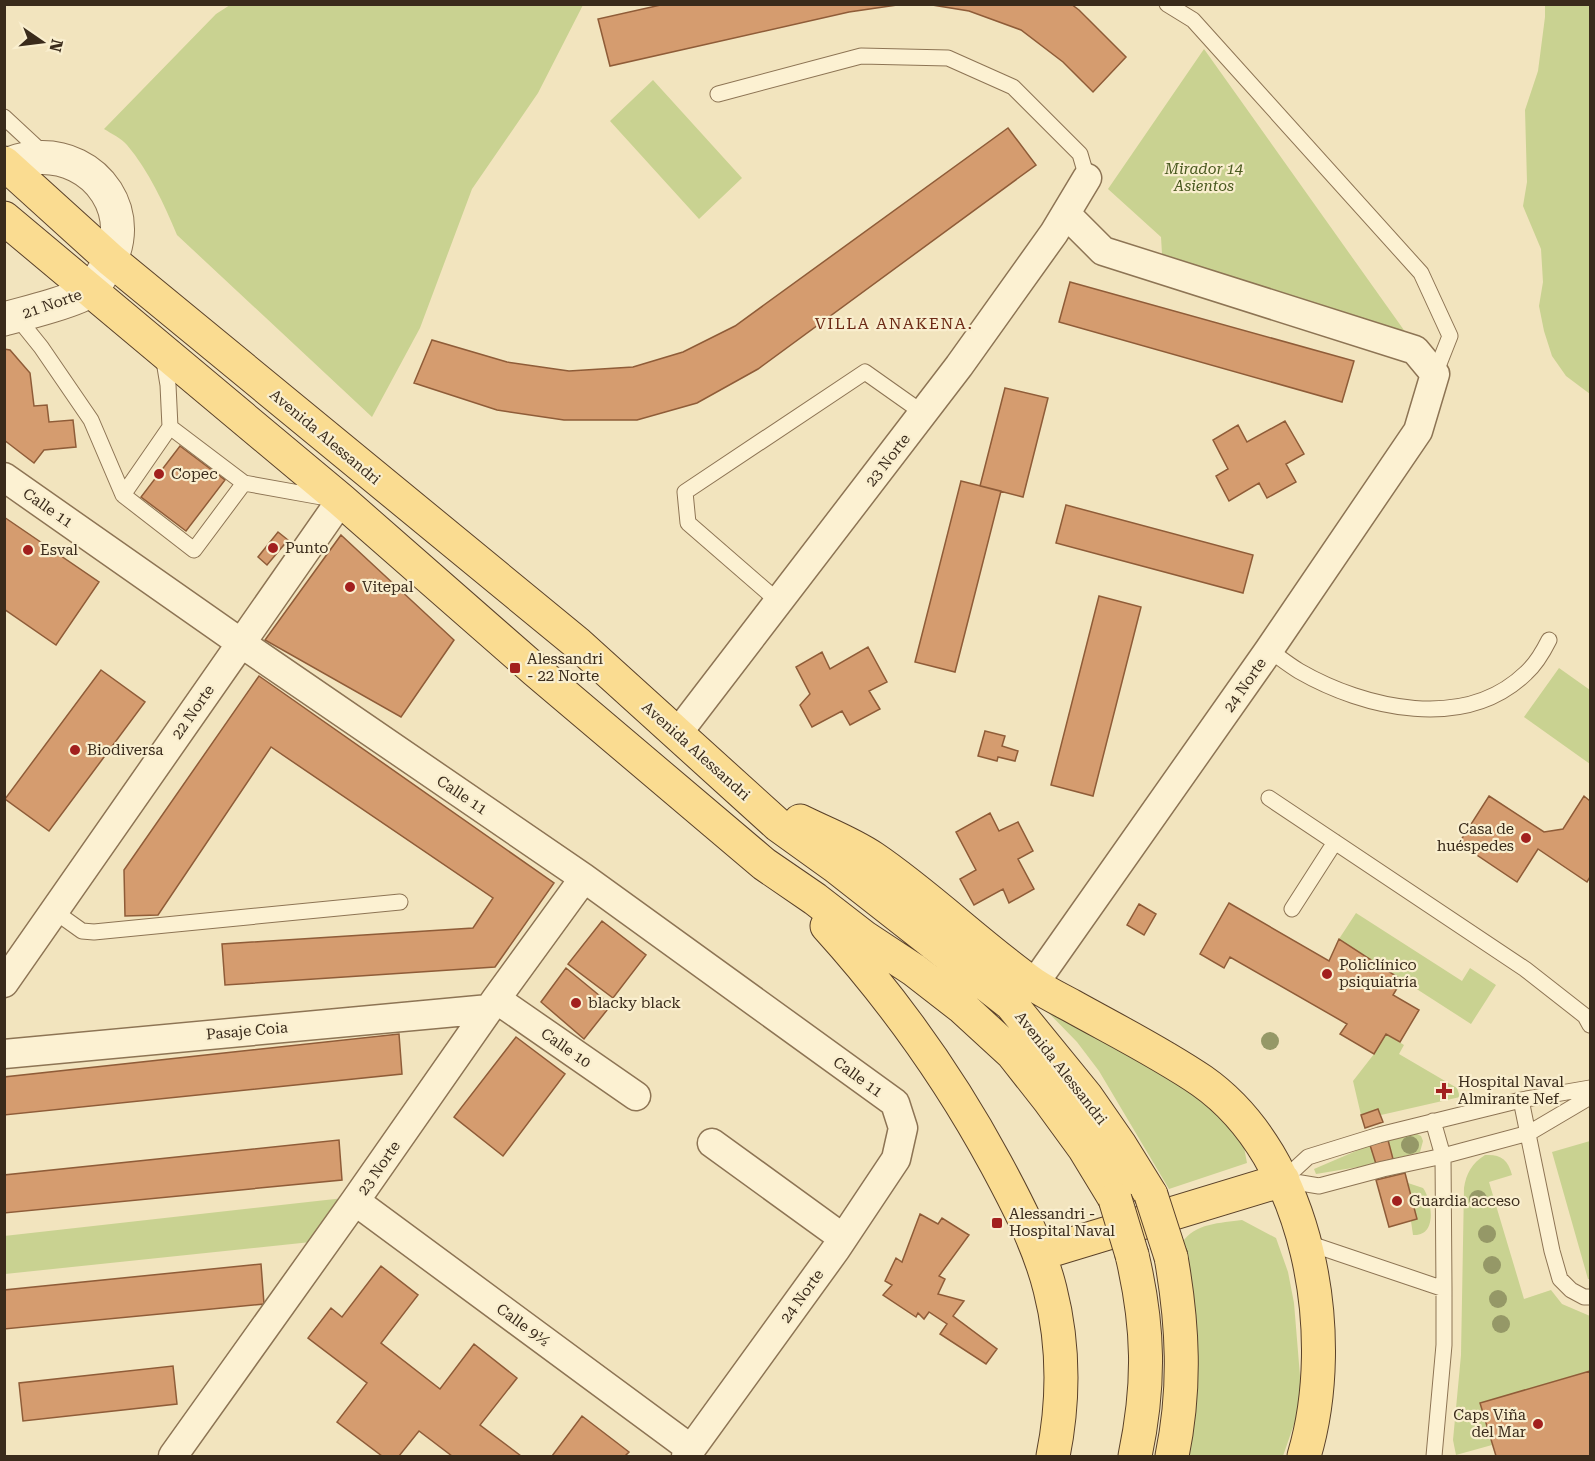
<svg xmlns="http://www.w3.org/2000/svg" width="1595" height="1461" font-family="'Roboto Serif',serif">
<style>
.green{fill:#c9d291}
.building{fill:#d59c6f;stroke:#8f5c38;stroke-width:1.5}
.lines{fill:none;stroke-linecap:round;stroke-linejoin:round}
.service-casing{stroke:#8d7454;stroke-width:17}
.minor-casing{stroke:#8d7454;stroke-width:31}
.tertiary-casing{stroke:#8d7454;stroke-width:35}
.primary-casing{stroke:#5a4129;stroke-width:35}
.service{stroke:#fcf1d2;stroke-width:15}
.minor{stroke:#fcf1d2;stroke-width:28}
.tertiary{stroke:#fcf1d2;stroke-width:33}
.primary{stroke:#fadc91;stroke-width:33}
.primary-bridge-casing{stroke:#5a4129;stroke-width:35;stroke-linecap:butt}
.primary-bridge{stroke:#fadc91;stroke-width:33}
.tree{fill:#959867}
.poi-dot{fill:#a2201e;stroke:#f9eece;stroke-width:2}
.labels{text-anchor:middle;stroke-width:4.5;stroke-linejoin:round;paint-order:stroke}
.park-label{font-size:15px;font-style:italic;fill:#49591f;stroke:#f9eece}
.street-label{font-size:15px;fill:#3a2b1b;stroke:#f9eece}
.poi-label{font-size:15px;fill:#3a2b1b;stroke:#f9eece;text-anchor:start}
.neighbourhood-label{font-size:16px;letter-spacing:1.5px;fill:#6c2915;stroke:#f9eece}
</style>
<rect width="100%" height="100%" fill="#f2e4be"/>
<!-- green -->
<path class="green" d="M230 5H583L538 93 472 189 420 328 372 417 177 235C164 204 149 171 127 145 121 138 112 134 104 129L216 14Z
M1545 5H1590V394L1566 376 1552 356 1544 331 1539 306 1543 282 1541 249 1523 206 1527 182 1525 110 1538 71 1545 17Z
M1204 49 1406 333 1162 254 1161 237 1108 189Z
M653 80 742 178 699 219 610 121Z
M1559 668 1590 690V764L1524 717Z
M1356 913 1462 981 1470 968 1496 985 1471 1024 1339 939Z
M1042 1006 1193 1090 1243 1142 1247 1163 1169 1189 1099 1071 1077 1042Z
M1386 1034 1404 1045 1399 1054 1457 1088 1460 1097 1381 1115 1378 1109 1361 1115 1353 1081 1374 1054Z
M1415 1133 1421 1136 1423 1141 1420 1152 1393 1159 1388 1140Z
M1590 1141V1279H1588L1552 1152Z
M1370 1145 1376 1164 1316 1174 1314 1169Z
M1485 1155C1500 1154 1508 1159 1512 1175L1489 1182 1524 1299 1551 1290 1562 1304 1590 1316V1371L1480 1403 1492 1445 1456 1455 1453 1440 1461 1355 1464 1188C1466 1174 1472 1163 1485 1155Z
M1408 1183 1423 1188C1432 1200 1438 1237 1413 1235L1411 1221 1417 1219Z
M344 1198 311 1242 5 1274 4 1236Z
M1242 1220 1276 1238 1288 1272 1294 1303 1300 1376V1407L1283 1456H1186L1182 1243C1194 1223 1221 1223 1242 1220Z"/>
<!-- building -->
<path class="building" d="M665 4H904L849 12 610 66 598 19Z
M926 4H1071L1079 10 1126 57 1093 92 1063 62 1021 30 969 11Z
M1008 128 1036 165 758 369 697 403 637 420H564L497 410 414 383 432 340 507 362 569 371 633 367 683 352 735 326Z
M1070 282 1354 361 1342 402 1059 322Z
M4 349 10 350 30 373 34 406 47 405 49 422 73 420 76 447 44 450 34 463 4 440Z
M1005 388 1048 398 1023 497 980 486Z
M1285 421 1304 454 1286 464 1296 482 1267 498 1259 483 1229 501 1216 476 1228 469 1213 440 1238 425 1247 442Z
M180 446 225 480 186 531 141 497Z
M961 481 1001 491 955 672 915 662Z
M1066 505 1253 555 1243 593 1056 543Z
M4 517 99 582 56 645 4 609Z
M278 532 288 540 267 565 258 557Z
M341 535 454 640 401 717 265 640Z
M1099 596 1141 607 1093 796 1051 785Z
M868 647 887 682 869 691 880 709 850 725 842 711 812 727 800 705 810 694 796 667 822 652 830 669Z
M101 670 145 702 49 831 5 799Z
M259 676 554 883 495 967 225 985 222 944 473 928 493 898 271 747 158 915 125 916 124 870Z
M985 731 1005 736 1002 746 1018 751 1015 761 998 757 997 761 978 756Z
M1489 796 1544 832 1563 829 1584 796 1590 801V877L1587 882 1538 849 1517 882 1459 843Z
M990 813 999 831 1018 822 1033 851 1018 859 1034 889 1009 903 1003 889 974 905 960 879 976 870 956 832Z
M1229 903 1329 961 1339 939 1402 980 1393 995 1419 1010 1400 1042 1386 1034 1374 1054 1340 1034 1347 1024 1230 957 1224 968 1200 954Z
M1139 904 1156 914 1144 935 1127 925Z
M602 921 646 955 613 998 568 964Z
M566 968 611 1005 584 1039 541 1002Z
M399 1034 402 1074 4 1115V1077Z
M516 1037 565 1074 503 1156 454 1117Z
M1378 1109 1383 1122 1365 1128 1361 1115Z
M339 1140 342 1180 4 1213V1175Z
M1388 1140 1393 1159 1376 1164 1370 1145Z
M1405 1173 1417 1219 1389 1227 1376 1180Z
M920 1214 938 1224 942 1218 969 1235 939 1276 945 1279 938 1294 964 1301 953 1316 997 1349 986 1364 940 1334 947 1324 929 1312 924 1319 918 1313 916 1317 883 1295 892 1285 885 1281 896 1258 902 1262Z
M261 1264 264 1304 4 1329V1290Z
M381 1266 418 1295 381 1343 440 1389 474 1344 517 1378 480 1425 521 1456H452L419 1431 399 1456H382L337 1422 367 1383 308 1338 331 1308 342 1317Z
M173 1366 177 1404 23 1421 19 1383Z
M1590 1371V1456H1496L1480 1403Z
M582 1416 629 1452 625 1456H552Z"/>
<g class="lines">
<defs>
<path id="service" d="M1167 4 1193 20 1421 273 1450 336 1435 374
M718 94 861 56 948 58 1013 87 1080 154 1087 178
M4 117 46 156
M16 316 41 347 91 420 123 495
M163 355 168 385 170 427 123 495 194 550 244 483
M170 427 244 483 327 498
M779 602 688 523 685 492 865 372 923 413
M1269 650C1279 657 1289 665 1299 671 1365 709 1465 732 1526 673 1536 664 1543 652 1549 640
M1269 798 1525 969 1585 1016 1590 1025
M1292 909 1335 842
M54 911 82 931 94 932 400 902
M1521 1100 1552 1251 1560 1279 1571 1290 1584 1297H1590
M1433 1121 1443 1156 1444 1289V1345L1434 1456
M1283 1180 1308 1157 1379 1135 1521 1100 1590 1088
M1283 1180 1319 1186 1383 1169 1443 1156 1529 1133 1590 1097
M1305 1242 1444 1289"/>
<path id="minor" d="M4 477 241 643 584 878 895 1103 903 1128 896 1159 836 1249 686 1456
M677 734 959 366 1054 233 1087 178
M4 983 341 500
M1034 984 1269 650 1418 431 1435 374 1415 350 1103 251 1066 214
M496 999 636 1096
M4 1054 489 1009
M712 1143 843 1238
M355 1201 691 1449
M173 1456 355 1201 496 999 584 878"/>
<path id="tertiary" d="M4 168C11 161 24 159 34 158 97 152 141 217 104 271 100 276 96 286 91 290 78 300 23 314 4 319"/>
<path id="primary" d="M4 163 111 260 577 643 778 825 835 866 1011 1004 1086 1096 1120 1145 1151 1195
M4 218 341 500 535 670 764 864 815 899 864 937 914 970 963 1008 1012 1053 1049 1100 1084 1148 1115 1199
M800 821C824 833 851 843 873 858 929 896 978 945 1033 984 1045 992 1059 999 1072 1006 1115 1030 1161 1053 1202 1081 1310 1157 1340 1336 1304 1456
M827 926C893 999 949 1077 996 1164 1017 1203 1039 1245 1050 1289 1064 1344 1064 1401 1053 1456
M1039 1254 1283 1180
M1132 1255C1149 1327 1150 1384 1135 1456
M1171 1257C1183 1325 1186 1388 1172 1456"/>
</defs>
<!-- service casing -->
<use href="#service" class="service-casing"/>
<!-- minor casing -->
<use href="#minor" class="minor-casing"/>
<!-- tertiary casing -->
<use href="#tertiary" class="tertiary-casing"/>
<!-- primary casing -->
<use href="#primary" class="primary-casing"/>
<!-- service -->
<use href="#service" class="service"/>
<!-- minor -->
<use href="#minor" class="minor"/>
<!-- tertiary -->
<use href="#tertiary" class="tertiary"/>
<!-- primary -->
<use href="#primary" class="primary"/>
<defs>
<path id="primary-bridge" d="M1151 1195 1171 1257
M1115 1199 1132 1255"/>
</defs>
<!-- primary-bridge casing -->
<use href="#primary-bridge" class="primary-bridge-casing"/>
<!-- primary-bridge -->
<use href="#primary-bridge" class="primary-bridge"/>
</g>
<!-- trees -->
<g class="tree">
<circle cx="1270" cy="1041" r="9"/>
<circle cx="1410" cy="1145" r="9"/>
<circle cx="1478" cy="1199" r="9"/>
<circle cx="1487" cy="1234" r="9"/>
<circle cx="1492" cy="1265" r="9"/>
<circle cx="1498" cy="1299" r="9"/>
<circle cx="1501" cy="1324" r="9"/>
</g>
<!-- markers -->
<g class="poi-dot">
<circle cx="159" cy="474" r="6"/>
<circle cx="273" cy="548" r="6"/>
<circle cx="28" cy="550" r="6"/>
<circle cx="350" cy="587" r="6"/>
<rect x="509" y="662" width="12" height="12" rx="3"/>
<circle cx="75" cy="750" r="6"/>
<circle cx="1526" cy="838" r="6"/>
<circle cx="1327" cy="974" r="6"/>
<circle cx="576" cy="1003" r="6"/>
<path d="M1441 1082h6v6h6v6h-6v6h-6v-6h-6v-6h6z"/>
<circle cx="1397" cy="1201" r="6"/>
<rect x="991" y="1217" width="12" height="12" rx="3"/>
<circle cx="1538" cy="1424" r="6"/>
</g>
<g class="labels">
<!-- park labels -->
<g class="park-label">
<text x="1204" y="174">Mirador 14<tspan x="1204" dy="17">Asientos</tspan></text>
</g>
<!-- street labels -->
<g class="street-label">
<text transform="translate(52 304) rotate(-19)" y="5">21 Norte</text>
<text transform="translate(325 437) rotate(40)" y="5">Avenida Alessandri</text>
<text transform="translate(888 460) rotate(-52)" y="5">23 Norte</text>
<text transform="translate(48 508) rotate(35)" y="5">Calle 11</text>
<text transform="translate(1245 685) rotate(-55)" y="5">24 Norte</text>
<text transform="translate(193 712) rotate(-55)" y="5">22 Norte</text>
<text transform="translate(696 751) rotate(42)" y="5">Avenida Alessandri</text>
<text transform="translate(462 795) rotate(34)" y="5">Calle 11</text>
<text transform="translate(247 1031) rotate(-5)" y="5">Pasaje Coia</text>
<text transform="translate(566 1048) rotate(35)" y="5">Calle 10</text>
<text transform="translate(1061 1068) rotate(52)" y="5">Avenida Alessandri</text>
<text transform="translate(858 1077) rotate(36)" y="5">Calle 11</text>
<text transform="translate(379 1168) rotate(-55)" y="5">23 Norte</text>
<text transform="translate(802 1296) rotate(-54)" y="5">24 Norte</text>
<text transform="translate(523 1325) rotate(36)" y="5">Calle 9½</text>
</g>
<!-- poi labels -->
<g class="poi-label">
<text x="171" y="479">Copec</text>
<text x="285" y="553">Punto</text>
<text x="40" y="555">Esval</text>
<text x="362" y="592">Vitepal</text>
<text x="527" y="664">Alessandri<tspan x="527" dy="17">- 22 Norte</tspan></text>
<text x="87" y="755">Biodiversa</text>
<text x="1514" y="834" text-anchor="end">Casa de<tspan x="1514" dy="17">huéspedes</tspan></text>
<text x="1339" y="970">Policlínico<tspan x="1339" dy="17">psiquiatría</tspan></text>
<text x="588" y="1008">blacky black</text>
<text x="1458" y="1087">Hospital Naval<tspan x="1458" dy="17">Almirante Nef</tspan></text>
<text x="1409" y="1206">Guardia acceso</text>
<text x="1009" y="1219">Alessandri -<tspan x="1009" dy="17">Hospital Naval</tspan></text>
<text x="1526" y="1420" text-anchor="end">Caps Viña<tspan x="1526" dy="17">del Mar</tspan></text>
</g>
<!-- neighbourhood labels -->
<g class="neighbourhood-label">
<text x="894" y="329">VILLA ANAKENA.</text>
</g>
</g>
<!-- border -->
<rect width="1595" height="1461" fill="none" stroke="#3a2b1b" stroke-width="12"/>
<!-- north arrow -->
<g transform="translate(42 42) rotate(104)" stroke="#f9eece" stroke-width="4.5" paint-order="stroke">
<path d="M0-4.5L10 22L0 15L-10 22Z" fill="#3a2b1b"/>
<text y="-9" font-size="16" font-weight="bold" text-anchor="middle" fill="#3a2b1b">N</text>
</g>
</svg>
